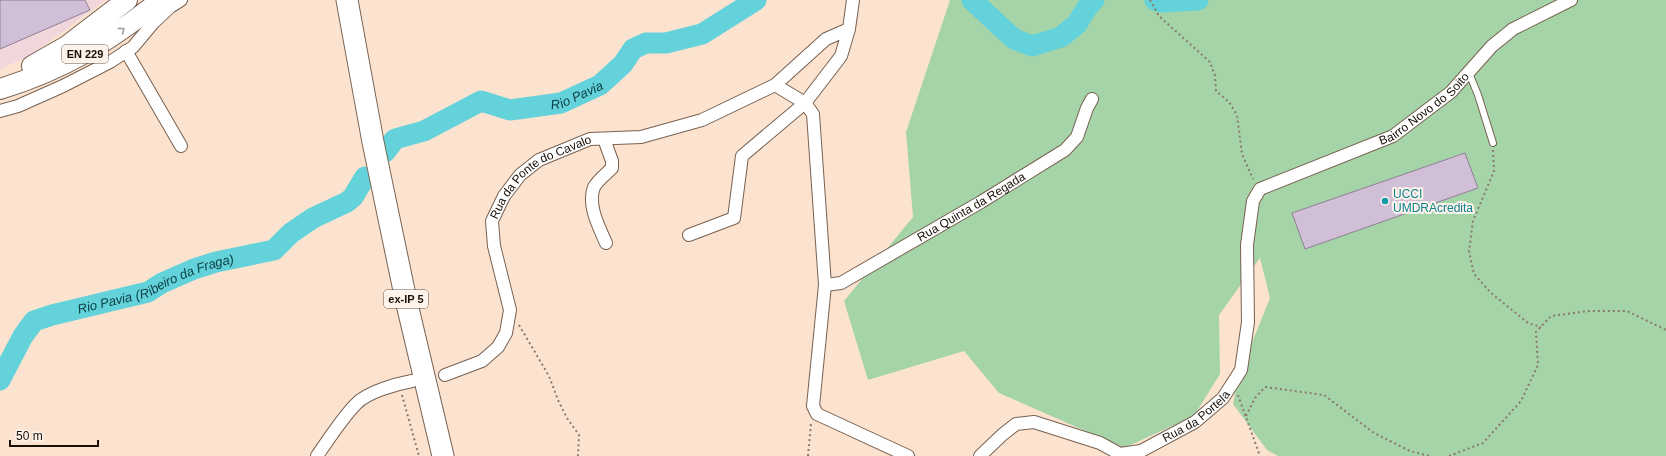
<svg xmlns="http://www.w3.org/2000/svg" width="1666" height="456" font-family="Arial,sans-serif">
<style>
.industrial{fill:#f1d7db}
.green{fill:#a6d4a9}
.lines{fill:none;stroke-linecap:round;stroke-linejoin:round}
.river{stroke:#63d2da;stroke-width:21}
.building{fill:#d0bfd6;stroke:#8f7f95}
.service-casing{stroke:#776151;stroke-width:8}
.minor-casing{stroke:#776151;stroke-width:14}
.primary-casing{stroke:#776151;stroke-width:22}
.trunk-casing{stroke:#776151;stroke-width:23}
.path{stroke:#8a796c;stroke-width:2;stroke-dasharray:2 3;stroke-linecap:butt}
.service{stroke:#fff;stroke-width:6}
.minor{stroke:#fff;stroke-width:12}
.primary{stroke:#fff;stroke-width:20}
.trunk{stroke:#fff;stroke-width:21}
.oneway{stroke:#a29f9c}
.culture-dot{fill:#0f9aa8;stroke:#fef3eb;stroke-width:1.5}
.labels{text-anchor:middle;stroke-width:4;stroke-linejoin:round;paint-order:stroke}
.shield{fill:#fef3eb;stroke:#5c534c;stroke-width:1}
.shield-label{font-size:11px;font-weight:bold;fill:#170f08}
.street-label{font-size:12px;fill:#170f08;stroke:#fef3eb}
.culture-label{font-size:12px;fill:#0d838f;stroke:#fef3eb;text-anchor:start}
.water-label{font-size:13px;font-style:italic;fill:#0e4246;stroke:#fef3eb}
</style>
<rect width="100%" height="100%" fill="#fce3d0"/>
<!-- industrial -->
<path class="industrial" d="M0 0H106L30 56 0 69Z"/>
<!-- green -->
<path class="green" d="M950 0H1666V456H1278L1267 450 1233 404 1242 357 1251 345 1270 298 1260 258 1219 315 1220 374 1194 416 1124 448 999 393 964 351 868 380 844 301 913 217 906 132Z"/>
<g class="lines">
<!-- river -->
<g class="river">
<path d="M972 0 1014 39 1032 46 1061 37 1077 24 1086 9 1094 0"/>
<path d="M1155 0 1160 2 1198 0"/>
<path id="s1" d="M385 152 395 139 424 131 481 101 510 110 561 103 600 85 623 64 633 49 646 43H666L702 34 756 0"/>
<path id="s2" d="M0 380 23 336 34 321 52 315 148 292 162 283 194 269 216 262 274 250 291 233 313 218 347 202 353 197 365 177"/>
</g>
</g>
<!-- building -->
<path class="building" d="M0 0H85L90 10 0 49Z
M1465 153 1478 188 1305 249 1292 213Z"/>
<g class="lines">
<defs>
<path id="service" d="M1469 73 1478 95 1493 143"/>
<g id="minor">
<path d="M849 29 826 39 775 85 805 103 841 56 849 29 853 0"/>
<path d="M126 51 181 146"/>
<path d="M0 111 18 106 63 86 110 62 133 47 154 22 170 7 181 0"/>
<path d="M604 139 612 161V168C606 174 598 180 594 187 587 205 599 227 606 243"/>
<path d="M689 235 734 218 742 156 805 103 813 114 825 285 813 406 817 414 908 456"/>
<path id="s3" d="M825 285 841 283 981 202 1065 150 1077 137 1087 108 1092 99"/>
<path id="s4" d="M445 375 482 361 498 347 506 333 510 310 494 246 492 221 504 196 520 175 539 160 590 139 641 137 702 120 775 85"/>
<path d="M317 456C328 440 343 417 356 404 367 392 396 384 412 381"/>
<path id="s5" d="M980 456 1002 435 1016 424 1034 422 1100 443 1120 454 1141 451 1195 422 1223 398 1241 370 1248 322 1247 245 1253 201 1260 189 1393 136 1451 92 1492 46 1513 29 1571 0"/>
</g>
<path id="primary" d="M32 66 67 46 127 0
M0 89C65 69 108 42 161 0"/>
<path id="trunk" d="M347 0 373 142 406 300 443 456"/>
</defs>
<!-- service casing -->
<use href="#service" class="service-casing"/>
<!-- minor casing -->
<use href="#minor" class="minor-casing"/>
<!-- primary casing -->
<use href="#primary" class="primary-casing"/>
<!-- trunk casing -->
<use href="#trunk" class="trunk-casing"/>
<!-- path -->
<path class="path" d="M1150 0 1159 16 1210 62 1215 76 1216 91 1229 102 1237 115 1242 154 1253 179
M1493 150 1494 171 1473 221 1469 251 1474 274 1491 293 1528 323 1541 327
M519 325 549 376 558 400 567 418 579 435 578 456
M402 395 419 456
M1238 395 1260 456
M1246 416 1255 398 1265 387 1324 395 1374 433 1410 451 1429 456
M808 456 811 423
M1449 456 1483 443 1521 401 1538 365 1536 332 1551 316 1589 311H1627L1666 330"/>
<!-- service -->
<use href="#service" class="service"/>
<!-- minor -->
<use href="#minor" class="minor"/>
<!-- primary -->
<use href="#primary" class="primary"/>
<!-- trunk -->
<use href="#trunk" class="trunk"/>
</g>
<!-- one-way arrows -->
<defs><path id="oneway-chevron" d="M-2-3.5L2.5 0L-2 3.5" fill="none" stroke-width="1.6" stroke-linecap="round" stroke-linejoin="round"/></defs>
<use class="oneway" href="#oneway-chevron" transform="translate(122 30) rotate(-37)"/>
<!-- markers -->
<circle class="culture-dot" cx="1385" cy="201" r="4"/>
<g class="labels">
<!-- shield labels -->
<g class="shield">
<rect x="62" y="45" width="46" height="18" rx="3"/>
<rect x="384" y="290" width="44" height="18" rx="3"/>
</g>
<g class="shield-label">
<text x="85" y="58">EN 229</text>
<text x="406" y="303">ex-IP 5</text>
</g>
<!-- street labels -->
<g class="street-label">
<text dy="4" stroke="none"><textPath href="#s5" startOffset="679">Bairro Novo do Soito</textPath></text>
<text dy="4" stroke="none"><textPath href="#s4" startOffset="260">Rua da Ponte do Cavalo</textPath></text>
<text dy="4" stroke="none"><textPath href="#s3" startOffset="167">Rua Quinta da Regada</textPath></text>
<text dy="4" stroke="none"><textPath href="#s5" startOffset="245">Rua da Portela</textPath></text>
</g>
<!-- culture labels -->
<g class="culture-label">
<text x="1393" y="198">UCCI<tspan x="1393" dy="14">UMDRAcredita</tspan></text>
</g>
<!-- water labels -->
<g class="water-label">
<text dy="5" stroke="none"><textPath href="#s1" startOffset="210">Rio Pavia</textPath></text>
<text dy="5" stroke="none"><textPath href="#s2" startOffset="196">Rio Pavia (Ribeiro da Fraga)</textPath></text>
</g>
</g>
<!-- scale -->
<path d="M10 440v6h88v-6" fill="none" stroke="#170f08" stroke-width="2"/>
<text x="16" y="440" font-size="12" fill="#170f08" stroke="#fef3eb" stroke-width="3" paint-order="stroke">50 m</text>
</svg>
